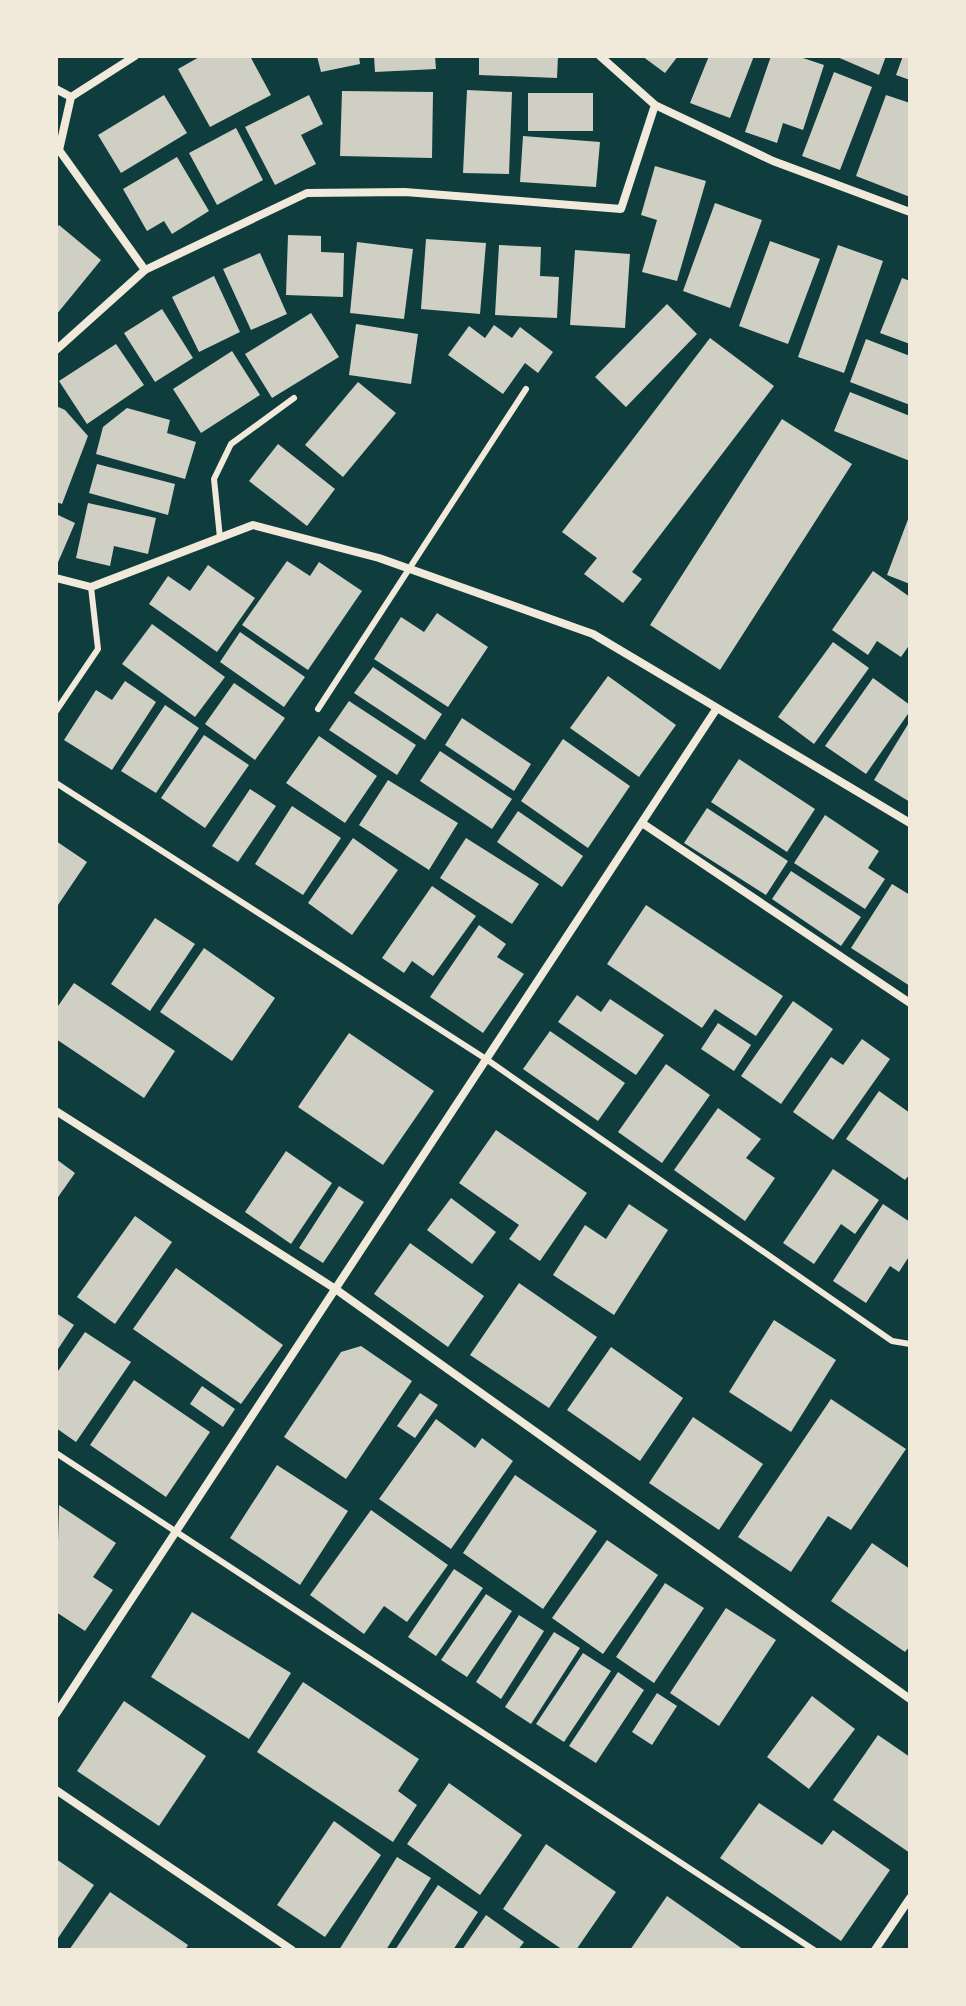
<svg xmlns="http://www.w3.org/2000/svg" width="966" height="2006" font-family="'Titillium Web',sans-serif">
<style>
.building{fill:#cfcfc3}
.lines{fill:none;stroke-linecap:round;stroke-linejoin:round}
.service{stroke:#f1e9da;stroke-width:6}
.minor{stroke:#f1e9da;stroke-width:8}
</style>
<rect width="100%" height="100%" fill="#0f3d3e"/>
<!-- building -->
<path class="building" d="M201 56H250L271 95 210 127 178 69Z
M317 56H359L360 64 321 72Z
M374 56H435L436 69 375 72Z
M479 56H558L557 78 479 75Z
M642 56H678L665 73Z
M709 56H754L730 118 690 103Z
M771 56H797L824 65 803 130 783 123 777 143 745 132Z
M835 56H886L879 75Z
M903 56H910V80L896 75Z
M834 72 872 87 840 170 802 156Z
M467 90 512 92 509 174 463 173Z
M342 91 433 92 432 158 340 156Z
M528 93H593V131H528Z
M164 95 187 133 121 173 98 135Z
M309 95 323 124 301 135 316 164 275 185 245 127Z
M886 95 910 103V197L856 176Z
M236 128 263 180 217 205 189 153Z
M523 136 600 142 596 187 520 182Z
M177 157 209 211 172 234 164 221 147 231 123 189Z
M655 166 706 181 677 281 642 272 657 220 641 215Z
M715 203 762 220 730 308 683 291Z
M59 225 101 260 56 315V228Z
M288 235 321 236V252L344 253 343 297 286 295Z
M426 239 486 243 480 314 421 309Z
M770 241 820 259 788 344 739 326Z
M357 242 413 249 404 319 350 313Z
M499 245 541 247 540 276 559 277 557 318 495 315Z
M838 245 883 261 844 373 798 357Z
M575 250 630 254 625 328 570 325Z
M260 253 287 314 251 330 223 269Z
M214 276 240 332 199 352 172 297Z
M902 278 910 281V344L880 333Z
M667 304 697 334 626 407 595 377Z
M162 309 193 358 155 382 124 333Z
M311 313 339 357 272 398 245 354Z
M356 324 418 334 411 384 349 375Z
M494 325 512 338 520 327 553 352 538 373 525 363 503 394 448 355 469 326 485 338Z
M710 338 774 386 632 572 642 579 623 603 584 574 597 558 562 532Z
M866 339 910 356V405L850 382Z
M116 344 144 385 87 424 59 381Z
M232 351 260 395 201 433 173 389Z
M358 382 396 413 343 477 305 445Z
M850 392 910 416V461L834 431Z
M56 406 65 410 88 436 62 504 56 502Z
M127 408 170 420 167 433 196 442 185 479 96 454 103 427Z
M782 419 852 464 720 670 650 625Z
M278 444 335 489 307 526 249 481Z
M97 464 175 484 168 515 89 493Z
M88 503 156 518 148 554 114 546 110 566 76 558Z
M56 514 75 523 56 567Z
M910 514V584L887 575Z
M287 561 310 576 319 562 362 591 308 670 242 625Z
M208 565 255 598 217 652 149 604 168 576 190 591Z
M873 571 910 597V644L901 657 877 641 868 655 832 630Z
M437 613 488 647 448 707 374 659 401 617 424 632Z
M152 624 225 677 195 717 122 664Z
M240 632 305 677 284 707 220 662Z
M833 642 869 668 814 744 778 717Z
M373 667 442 714 425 740 354 693Z
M608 676 676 725 639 777 570 728Z
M873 678 910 705V711L866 774 825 746Z
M125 681 156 702 112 770 64 740 96 690 112 700Z
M234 683 285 718 255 760 205 724Z
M349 701 416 745 397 775 329 730Z
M165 705 199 728 156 793 121 771Z
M462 718 531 764 514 791 445 745Z
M910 721V802L874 780Z
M204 735 249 765 205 828 161 798Z
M319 736 377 776 345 823 286 783Z
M563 739 630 786 588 848 521 801Z
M440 751 512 799 492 829 420 781Z
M739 759 815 809 787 852 711 802Z
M388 780 458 823 429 870 359 825Z
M250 789 276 806 238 862 212 846Z
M292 806 341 838 303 895 255 864Z
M707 808 788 861 766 895 684 843Z
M518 811 583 856 562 887 497 842Z
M825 815 879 851 868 868 885 879 865 909 794 863Z
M353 838 398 870 352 935 308 903Z
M466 838 539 884 512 924 440 878Z
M56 841 87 862 56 908Z
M791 871 861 917 841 946 772 899Z
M892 884 910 895V986L851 948Z
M432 886 476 916 433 976 412 961 404 973 382 958Z
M646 905 783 996 756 1036 715 1009 702 1028 607 964Z
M155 918 195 944 150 1011 111 984Z
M479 925 506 944 497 957 524 974 483 1033 430 997Z
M204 948 275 998 232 1061 160 1012Z
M74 983 175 1051 144 1098 56 1039V1009Z
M577 995 601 1012 610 999 664 1035 636 1075 558 1022Z
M793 1001 833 1029 781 1104 741 1076Z
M718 1023 751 1045 734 1071 701 1049Z
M550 1031 625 1083 598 1121 523 1069Z
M349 1033 434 1091 383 1165 298 1107Z
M862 1039 890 1059 833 1140 793 1112 831 1057 843 1065Z
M666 1064 710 1095 662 1163 618 1132Z
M879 1091 910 1113V1174L905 1180 846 1139Z
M718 1108 761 1139 746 1158 775 1178 745 1221 674 1170Z
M496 1130 587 1193 540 1261 509 1239 519 1225 459 1183Z
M286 1151 332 1183 291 1244 245 1212Z
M56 1159 75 1173 56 1200Z
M833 1169 879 1200 855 1234 841 1224 814 1264 783 1243Z
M339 1186 364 1202 323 1263 299 1248Z
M451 1198 496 1232 472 1264 427 1230Z
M629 1204 668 1230 614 1315 553 1275 585 1225 606 1239Z
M883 1204 910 1222V1255L899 1272 890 1266 866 1303 833 1281Z
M135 1216 172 1242 115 1324 77 1297Z
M410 1243 484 1296 448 1347 374 1294Z
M176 1268 283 1345 241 1404 133 1329Z
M519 1283 597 1337 549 1408 470 1355Z
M56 1313 74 1325 56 1352Z
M774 1320 836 1360 791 1432 729 1392Z
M85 1332 131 1362 76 1442 56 1428V1374Z
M361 1346 412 1381 346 1479 284 1437 341 1352Z
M611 1347 683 1398 640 1461 567 1410Z
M134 1380 210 1432 166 1497 90 1445Z
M202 1386 235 1409 223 1427 190 1404Z
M420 1393 438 1405 415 1438 397 1426Z
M831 1399 906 1449 851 1530 828 1516 791 1572 738 1537Z
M693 1417 763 1464 719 1530 649 1483Z
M436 1419 475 1448 482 1438 513 1461 451 1549 379 1499Z
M277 1465 348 1511 300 1585 230 1538Z
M515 1475 597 1531 543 1609 463 1553Z
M59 1505 116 1543 93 1577 113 1590 85 1631 56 1612Z
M371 1510 448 1565 407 1622 384 1606 364 1634 310 1595Z
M607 1540 658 1575 603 1654 552 1618Z
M872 1543 910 1569V1646L905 1652 831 1601Z
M454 1569 483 1588 436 1656 408 1637Z
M665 1583 704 1608 654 1683 616 1657Z
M486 1594 512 1611 467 1677 441 1660Z
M726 1608 776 1640 719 1726 670 1693Z
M192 1612 291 1673 249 1739 151 1677Z
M519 1615 544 1631 501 1699 476 1682Z
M554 1632 580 1648 531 1724 505 1707Z
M583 1653 611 1671 564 1742 536 1724Z
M618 1672 644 1690 596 1763 569 1746Z
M303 1682 419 1759 398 1791 417 1805 393 1842 257 1752Z
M657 1693 677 1706 652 1745 632 1732Z
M812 1696 855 1729 809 1789 767 1757Z
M124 1701 206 1756 159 1826 77 1771Z
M878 1735 910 1757V1853L833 1800Z
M449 1783 522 1835 480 1895 407 1844Z
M759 1803 822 1845 833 1830 890 1870 841 1941 720 1858Z
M334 1821 381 1855 325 1937 277 1905Z
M546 1844 616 1892 576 1950H563L503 1909Z
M397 1857 431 1878 386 1950H339Z
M56 1859 94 1885 56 1941Z
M438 1885 478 1912 453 1950H395Z
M110 1892 188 1945 185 1950H69Z
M667 1896 744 1950H630Z
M486 1915 524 1942 518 1950H462Z"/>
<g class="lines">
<!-- service -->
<path class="service" d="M220 538 214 479 231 444 294 398
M318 709 526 389
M56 711 98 649 91 587
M56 783 486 1059 892 1341 910 1344
M56 1453 814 1950"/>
<!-- minor -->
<path class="minor" d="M600 56 655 105 773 161 910 212
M56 89 71 97 135 56
M71 97 59 150 145 270
M56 350 145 270 307 193 405 192 621 209 655 105
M56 578 91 587 253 525 379 558 593 634 910 823
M642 823 910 1003
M56 1111 334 1288 910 1699
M56 1714 717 708
M56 1790 292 1950
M875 1950 910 1898"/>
</g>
<!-- border -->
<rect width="966" height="2006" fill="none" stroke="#f1e9da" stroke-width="116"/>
</svg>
